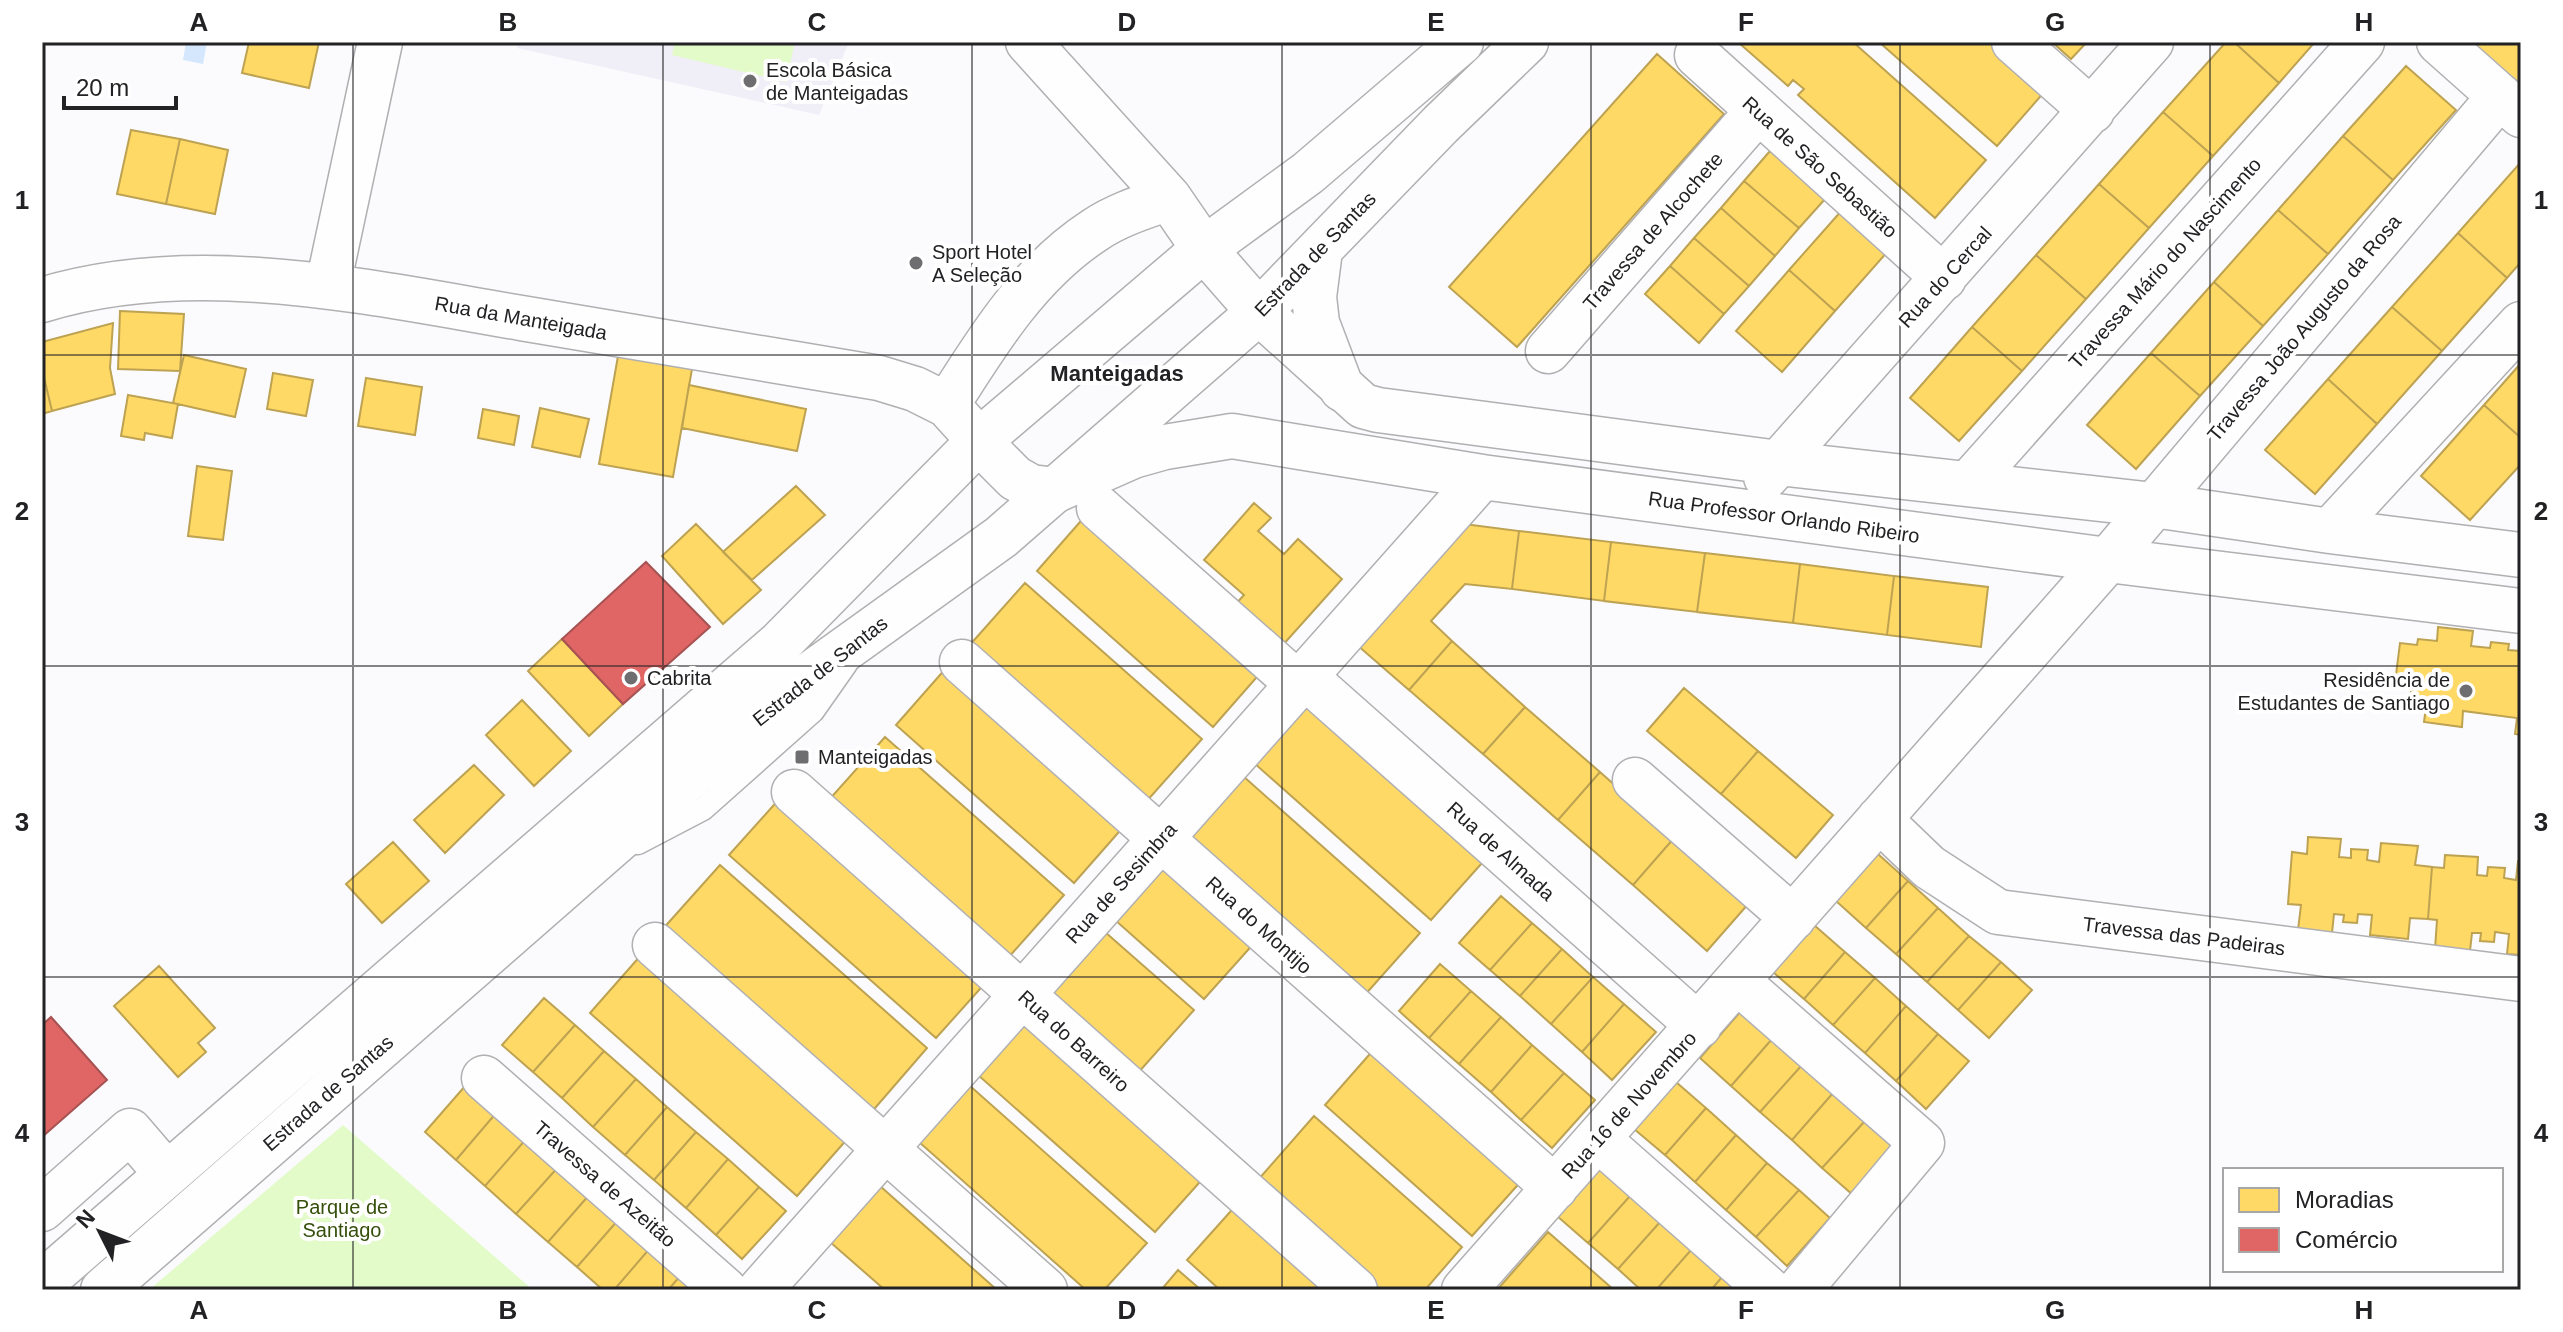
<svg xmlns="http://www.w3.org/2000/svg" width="2563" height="1332" font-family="Arial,sans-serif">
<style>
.built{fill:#f0eff8}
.green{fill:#e3fac9}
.water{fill:#d4e7fd}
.homes{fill:#ffd966;stroke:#bda252;stroke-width:2}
.shops{fill:#e06666;stroke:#a75252;stroke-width:2}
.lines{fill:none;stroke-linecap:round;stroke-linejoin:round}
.lane-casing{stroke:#b0b0b2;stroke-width:25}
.street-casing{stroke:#b0b0b2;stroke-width:47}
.secondary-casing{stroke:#b0b0b2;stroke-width:47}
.lane{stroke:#fefeff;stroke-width:22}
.street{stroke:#fefeff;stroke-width:44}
.secondary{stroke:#fefeff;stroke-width:44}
.grid{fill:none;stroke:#222225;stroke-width:2;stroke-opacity:0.55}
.poi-dot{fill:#6e6e71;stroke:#fff;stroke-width:3}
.labels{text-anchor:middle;stroke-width:8;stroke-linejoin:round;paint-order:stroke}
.poi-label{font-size:20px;fill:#222225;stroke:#fff;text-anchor:start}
.street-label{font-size:20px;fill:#222225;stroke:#fff}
.park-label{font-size:20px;fill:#364f0b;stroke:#fff}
.neighbourhood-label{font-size:22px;font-weight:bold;fill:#222225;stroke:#fff}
.neatline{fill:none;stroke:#222225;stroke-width:3}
.grid-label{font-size:26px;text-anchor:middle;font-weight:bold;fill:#222225}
</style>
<rect width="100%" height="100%" fill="#fbfbfd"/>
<!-- built -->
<path class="built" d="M518 42H849L819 115 517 48Z"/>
<!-- green -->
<path class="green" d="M675 42H795L786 82 672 55Z
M343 1125 533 1290H149Z"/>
<!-- water -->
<path class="water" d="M186 42H207L203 64 183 60Z"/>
<!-- homes -->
<path class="homes" d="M249 42H319L309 88 242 73Z
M1853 42 1986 160 1935 218 1798 95 1804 89 1793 80 1788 86 1739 43Z
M1879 42H1992L2046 90 1997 146Z
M2052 42H2087L2071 59Z
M2226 42H2234L2279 83 2213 156 2163 112Z
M2234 42H2315L2279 83Z
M2479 42H2521V88L2475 47Z
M1657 54 1724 114 1517 347 1449 287Z
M2406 66 2456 110 2393 180 2343 136Z
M2163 112 2213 156 2149 228 2099 184Z
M131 130 180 139 166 204 117 194Z
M2343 136 2393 180 2328 254 2278 210Z
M180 139 228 150 215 214 166 204Z
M1770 151 1825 199 1799 228 1744 181Z
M2520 163 2521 262 2507 278 2458 233Z
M1744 181 1799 228 1775 256 1721 208Z
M2099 184 2149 228 2086 299 2036 255Z
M1721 208 1775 256 1749 286 1694 238Z
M1843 209 1889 250 1835 311 1789 270Z
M2278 210 2328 254 2263 326 2214 282Z
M2458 233 2507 278 2442 351 2392 307Z
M1694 238 1749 286 1724 314 1670 266Z
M2036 255 2086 299 2022 371 1972 327Z
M1670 266 1724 314 1699 343 1645 294Z
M1789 270 1835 311 1782 372 1736 331Z
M2214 282 2263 326 2200 396 2151 353Z
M2392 307 2442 351 2377 424 2328 379Z
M120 311 184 314 180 371 118 369Z
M113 323 110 368 115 394 52 411 42 369V342Z
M1972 327 2022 371 1959 441 1910 398Z
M2151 353 2200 396 2136 469 2087 425Z
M184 355 246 369 235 417 173 403Z
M618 356 692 369 673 477 599 464Z
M2521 363V438L2484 405Z
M42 369 52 411 42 414Z
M273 373 313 380 306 416 267 409Z
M366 378 422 387 415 435 358 426Z
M2328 379 2377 424 2315 494 2265 450Z
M689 385 806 409 797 451 682 428Z
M128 395 178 404 172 438 145 433 144 440 121 436Z
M2484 405 2521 438V464L2470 520 2421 476Z
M540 408 589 419 580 457 532 447Z
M483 409 519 416 514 445 478 438Z
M197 466 232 471 223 540 188 536Z
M796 486 825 515 752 580 723 552Z
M1254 503 1271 518 1258 531 1284 554 1298 539 1342 579 1281 647 1234 606 1244 595 1204 560Z
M1087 514 1263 670 1213 727 1037 571Z
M696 524 761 590 723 624 662 556Z
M1464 524 1519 531 1512 589 1465 584 1431 621 1452 641 1409 690 1357 645Z
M1519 531 1611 542 1604 601 1512 589Z
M1611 542 1705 553 1697 612 1604 601Z
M1705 553 1800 564 1793 623 1697 612Z
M1800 564 1894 576 1887 635 1793 623Z
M1894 576 1988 587 1981 647 1887 635Z
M1025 583 1202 739 1145 803 968 647Z
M2438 627 2473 631 2471 646 2490 648 2491 642 2509 644 2508 650 2521 651V735L2515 734 2517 718 2463 711 2462 727 2424 722 2426 707 2409 705 2413 678 2396 675 2400 643 2417 645 2418 639 2437 641Z
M562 639 623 704 589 736 528 671Z
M1452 641 1525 707 1483 754 1409 690Z
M947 667 1125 825 1074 883 896 725Z
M1684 688 1758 751 1721 794 1647 731Z
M522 700 571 751 534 786 486 735Z
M1305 706 1482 863 1431 920 1254 763Z
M1525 707 1600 772 1558 820 1483 754Z
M885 737 1064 895 1007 959 828 801Z
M1758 751 1833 815 1796 858 1721 794Z
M474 765 504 795 445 853 414 820Z
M1600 772 1674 838 1633 885 1558 820Z
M1243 776 1420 933 1363 997 1186 840Z
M781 797 988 980 936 1038 729 855Z
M2308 837 2341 839 2339 857 2351 858V849L2368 850 2367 860 2379 862 2381 843 2418 846 2415 865 2432 867 2428 919 2410 918 2408 939 2370 935 2372 915 2358 914 2357 923 2343 922 2344 915 2334 914 2332 933 2298 930 2301 905 2288 904 2292 852 2307 854Z
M1674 838 1749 903 1707 951 1633 885Z
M393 842 429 881 382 923 346 884Z
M1878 854 1908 881 1866 928 1836 901Z
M2445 855 2478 857 2477 875 2487 876 2488 867 2505 868 2504 878 2516 880 2518 861H2521V955L2507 954 2509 934 2495 932 2494 942 2480 941 2481 933H2472L2470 951 2435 949 2437 920 2428 919 2432 867 2444 868Z
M1167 862 1256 941 1204 999 1115 920Z
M720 865 927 1048 869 1115 661 931Z
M1908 881 1938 908 1896 954 1866 928Z
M1501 896 1532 923 1490 970 1459 943Z
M1938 908 1969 936 1927 982 1896 954Z
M1532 923 1562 949 1520 996 1490 970Z
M1814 925 1845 952 1804 999 1773 972Z
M1105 932 1194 1010 1137 1074 1048 996Z
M1969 936 2001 962 1958 1010 1927 982Z
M1562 949 1593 977 1551 1024 1520 996Z
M1845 952 1875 978 1833 1025 1804 999Z
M642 954 849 1137 797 1196 590 1013Z
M2001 962 2032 990 1989 1038 1958 1010Z
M1440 964 1471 991 1429 1038 1399 1011Z
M159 966 215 1028 198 1043 206 1052 178 1077 114 1006Z
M1593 977 1624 1004 1582 1052 1551 1024Z
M1875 978 1906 1006 1865 1053 1833 1025Z
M1471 991 1501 1017 1459 1064 1429 1038Z
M544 998 575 1025 533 1072 502 1045Z
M1624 1004 1656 1032 1612 1080 1582 1052Z
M1906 1006 1938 1034 1896 1081 1865 1053Z
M1741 1011 1772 1039 1731 1086 1700 1058Z
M1029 1017 1207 1174 1155 1232 978 1075Z
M1501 1017 1532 1045 1491 1092 1459 1064Z
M575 1025 604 1051 562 1098 533 1072Z
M1938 1034 1969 1061 1926 1109 1896 1081Z
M1772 1039 1802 1065 1760 1112 1731 1086Z
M1532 1045 1564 1073 1521 1120 1491 1092Z
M1376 1047 1524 1178 1472 1236 1325 1105Z
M604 1051 636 1079 593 1127 562 1098Z
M1802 1065 1833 1093 1792 1140 1760 1112Z
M1564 1073 1595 1100 1552 1148 1521 1120Z
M636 1079 667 1107 625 1155 593 1127Z
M1676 1082 1706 1108 1665 1155 1634 1129Z
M466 1085 497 1112 456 1160 425 1132Z
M969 1085 1147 1243 1104 1290H1086L919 1142Z
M1833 1093 1865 1121 1822 1168 1792 1140Z
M667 1107 696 1132 654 1180 625 1155Z
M1706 1108 1736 1135 1695 1182 1665 1155Z
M497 1112 527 1138 485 1186 456 1160Z
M1314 1116 1462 1247 1425 1290H1381L1257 1181Z
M1865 1121 1896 1148 1853 1195 1822 1168Z
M696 1132 728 1159 686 1208 654 1180Z
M1736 1135 1767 1163 1726 1210 1695 1182Z
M527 1138 559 1166 516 1214 485 1186Z
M728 1159 759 1187 716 1235 686 1208Z
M1767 1163 1799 1190 1756 1237 1726 1210Z
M559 1166 590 1194 548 1242 516 1214Z
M1599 1169 1630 1196 1588 1243 1557 1216Z
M880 1186 997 1290H885L830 1242Z
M759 1187 786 1211 742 1259 716 1235Z
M1799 1190 1830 1218 1787 1266 1756 1237Z
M590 1194 619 1219 577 1267 548 1242Z
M1630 1196 1660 1222 1618 1269 1588 1243Z
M1239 1202 1338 1290H1220L1187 1260Z
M619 1219 651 1247 614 1290H603L577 1267Z
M1660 1222 1691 1250 1656 1290H1641L1618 1269Z
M1548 1232 1614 1290H1497Z
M651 1247 682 1274 668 1290H614Z
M1691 1250 1722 1277 1711 1290H1656Z
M1178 1270 1201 1290H1161Z
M682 1274 700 1290H668Z
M1722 1277 1736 1290H1711Z"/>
<!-- shops -->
<path class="shops" d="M646 562 710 627 623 704 562 639Z
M51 1017 107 1080 42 1137V1025Z"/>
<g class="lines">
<defs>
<path id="lane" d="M638 843 703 809 813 711 846 664"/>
<path id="street" d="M1028 42 1169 198 1204 249 1259 312 1363 406 1378 410 1779 463 2154 505 2330 531 2521 555
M2014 42 2092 111
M2439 42 2521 115
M1697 55 1944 278
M328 285 380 42
M42 300C195 253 367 292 521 318 640 338 759 358 879 378L915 389 947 405 997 460 1015 478 1031 487 1056 490 1133 456 1165 447 1232 436 1482 477 2108 560 2521 611
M1548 351 1758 111
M947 405C988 340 1029 273 1095 230 1117 215 1143 207 1169 198
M1766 477 2151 42
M1969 483 2362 42
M1099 508 1298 684
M2330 531 2521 324
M962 662 1555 1188
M1304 676 1699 1026
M1635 780 1793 918
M794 792 1355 1290
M1879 819 1929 867 1998 912 2521 979
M655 945 1045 1290
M1738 982 1922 1143 1799 1290
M484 1078 725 1290
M1598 1139 1769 1290
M42 1209 130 1131 167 1174
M760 1290 1482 477
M1464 1290 2108 560 2500 96"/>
<path id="secondary" d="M1320 250 1314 297 1317 323 1342 389
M42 1283 780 643 980 440 1204 249 1308 173 1461 42
M103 1290 795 685 1001 537 1259 312 1441 124 1526 42"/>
</defs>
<!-- lane casing -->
<use href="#lane" class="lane-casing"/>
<!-- street casing -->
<use href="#street" class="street-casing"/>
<!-- secondary casing -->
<use href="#secondary" class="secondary-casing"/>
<!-- lane -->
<use href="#lane" class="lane"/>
<!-- street -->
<use href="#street" class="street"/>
<!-- secondary -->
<use href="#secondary" class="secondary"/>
</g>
<!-- grid -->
<path class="grid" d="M353 42V1290M663 42V1290M972 42V1290M1282 42V1290M1591 42V1290M1900 42V1290M2210 42V1290M42 355H2521M42 666H2521M42 977H2521"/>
<!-- markers -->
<g class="poi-dot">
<circle cx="750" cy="81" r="8"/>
<circle cx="916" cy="263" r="8"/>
<circle cx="631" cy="678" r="8"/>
<circle cx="2466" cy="691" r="8"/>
<rect x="794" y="749" width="16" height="16" rx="4"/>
</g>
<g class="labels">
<!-- poi labels -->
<g class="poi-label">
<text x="766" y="77">Escola Básica<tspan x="766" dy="23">de Manteigadas</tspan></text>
<text x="932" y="259">Sport Hotel<tspan x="932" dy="23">A Seleção</tspan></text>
<text x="647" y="685">Cabrita</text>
<text x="2450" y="687" text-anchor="end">Residência de<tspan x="2450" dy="23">Estudantes de Santiago</tspan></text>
<text x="818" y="764">Manteigadas</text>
</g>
<!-- street labels -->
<g class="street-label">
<text transform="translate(1820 167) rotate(42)" y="7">Rua de São Sebastião</text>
<text transform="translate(1653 231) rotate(-49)" y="7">Travessa de Alcochete</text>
<text transform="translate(1315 254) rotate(-46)" y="7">Estrada de Santas</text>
<text transform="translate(2165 263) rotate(-48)" y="7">Travessa Mário do Nascimento</text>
<text transform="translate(1945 277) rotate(-48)" y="7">Rua do Cercal</text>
<text transform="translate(521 318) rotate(10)" y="7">Rua da Manteigada</text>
<text transform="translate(2304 328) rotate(-50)" y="7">Travessa João Augusto da Rosa</text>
<text transform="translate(1784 517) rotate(8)" y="7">Rua Professor Orlando Ribeiro</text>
<text transform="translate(820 671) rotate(-38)" y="7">Estrada de Santas</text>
<text transform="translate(1501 851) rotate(42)" y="7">Rua de Almada</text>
<text transform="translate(1121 883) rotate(-48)" y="7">Rua de Sesimbra</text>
<text transform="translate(1259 925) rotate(42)" y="7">Rua do Montijo</text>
<text transform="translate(2184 936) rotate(7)" y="7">Travessa das Padeiras</text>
<text transform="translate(1074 1041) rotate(42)" y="7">Rua do Barreiro</text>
<text transform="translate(328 1093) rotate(-41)" y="7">Estrada de Santas</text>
<text transform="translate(1629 1105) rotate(-48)" y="7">Rua 16 de Novembro</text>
<text transform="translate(605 1184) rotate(41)" y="7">Travessa de Azeitão</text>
</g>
<!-- park labels -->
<g class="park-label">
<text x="342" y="1214">Parque de<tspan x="342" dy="23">Santiago</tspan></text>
</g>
<!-- neighbourhood labels -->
<g class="neighbourhood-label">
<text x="1117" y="381">Manteigadas</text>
</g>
</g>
<!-- border -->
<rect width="2563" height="1332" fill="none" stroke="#ffffff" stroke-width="88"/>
<!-- legend -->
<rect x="2223" y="1168" width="280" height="104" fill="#ffffff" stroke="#a7a7a8" stroke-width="2"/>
<rect x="2239" y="1188" width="40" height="24" fill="#ffd966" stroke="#a7a7a8" stroke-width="2"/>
<text x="2295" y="1208" font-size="24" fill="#222225">Moradias</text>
<rect x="2239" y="1228" width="40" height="24" fill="#e06666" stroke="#a7a7a8" stroke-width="2"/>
<text x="2295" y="1248" font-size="24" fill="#222225">Comércio</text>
<!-- north arrow -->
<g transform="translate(100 1232) rotate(312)" stroke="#ffffff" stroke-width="6" paint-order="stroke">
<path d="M0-6L14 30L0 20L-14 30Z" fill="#222225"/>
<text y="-12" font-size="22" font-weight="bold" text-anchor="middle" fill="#222225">N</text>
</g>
<!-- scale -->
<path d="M64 96v12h112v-12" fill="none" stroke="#222225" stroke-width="4"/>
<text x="76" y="96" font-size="24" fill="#222225" stroke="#ffffff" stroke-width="6" paint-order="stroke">20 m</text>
<rect x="44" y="44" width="2475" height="1244" class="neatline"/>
<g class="grid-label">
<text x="199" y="31">A</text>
<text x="508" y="31">B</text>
<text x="817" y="31">C</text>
<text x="1127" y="31">D</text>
<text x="1436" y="31">E</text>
<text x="1746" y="31">F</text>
<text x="2055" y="31">G</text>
<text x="2364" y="31">H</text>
<text x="22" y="209">1</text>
<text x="2541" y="209">1</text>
<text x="22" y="520">2</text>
<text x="2541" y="520">2</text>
<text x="22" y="831">3</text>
<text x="2541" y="831">3</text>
<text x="22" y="1142">4</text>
<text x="2541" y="1142">4</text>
<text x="199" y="1319">A</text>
<text x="508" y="1319">B</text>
<text x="817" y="1319">C</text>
<text x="1127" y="1319">D</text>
<text x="1436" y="1319">E</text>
<text x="1746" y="1319">F</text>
<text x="2055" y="1319">G</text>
<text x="2364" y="1319">H</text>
</g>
</svg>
